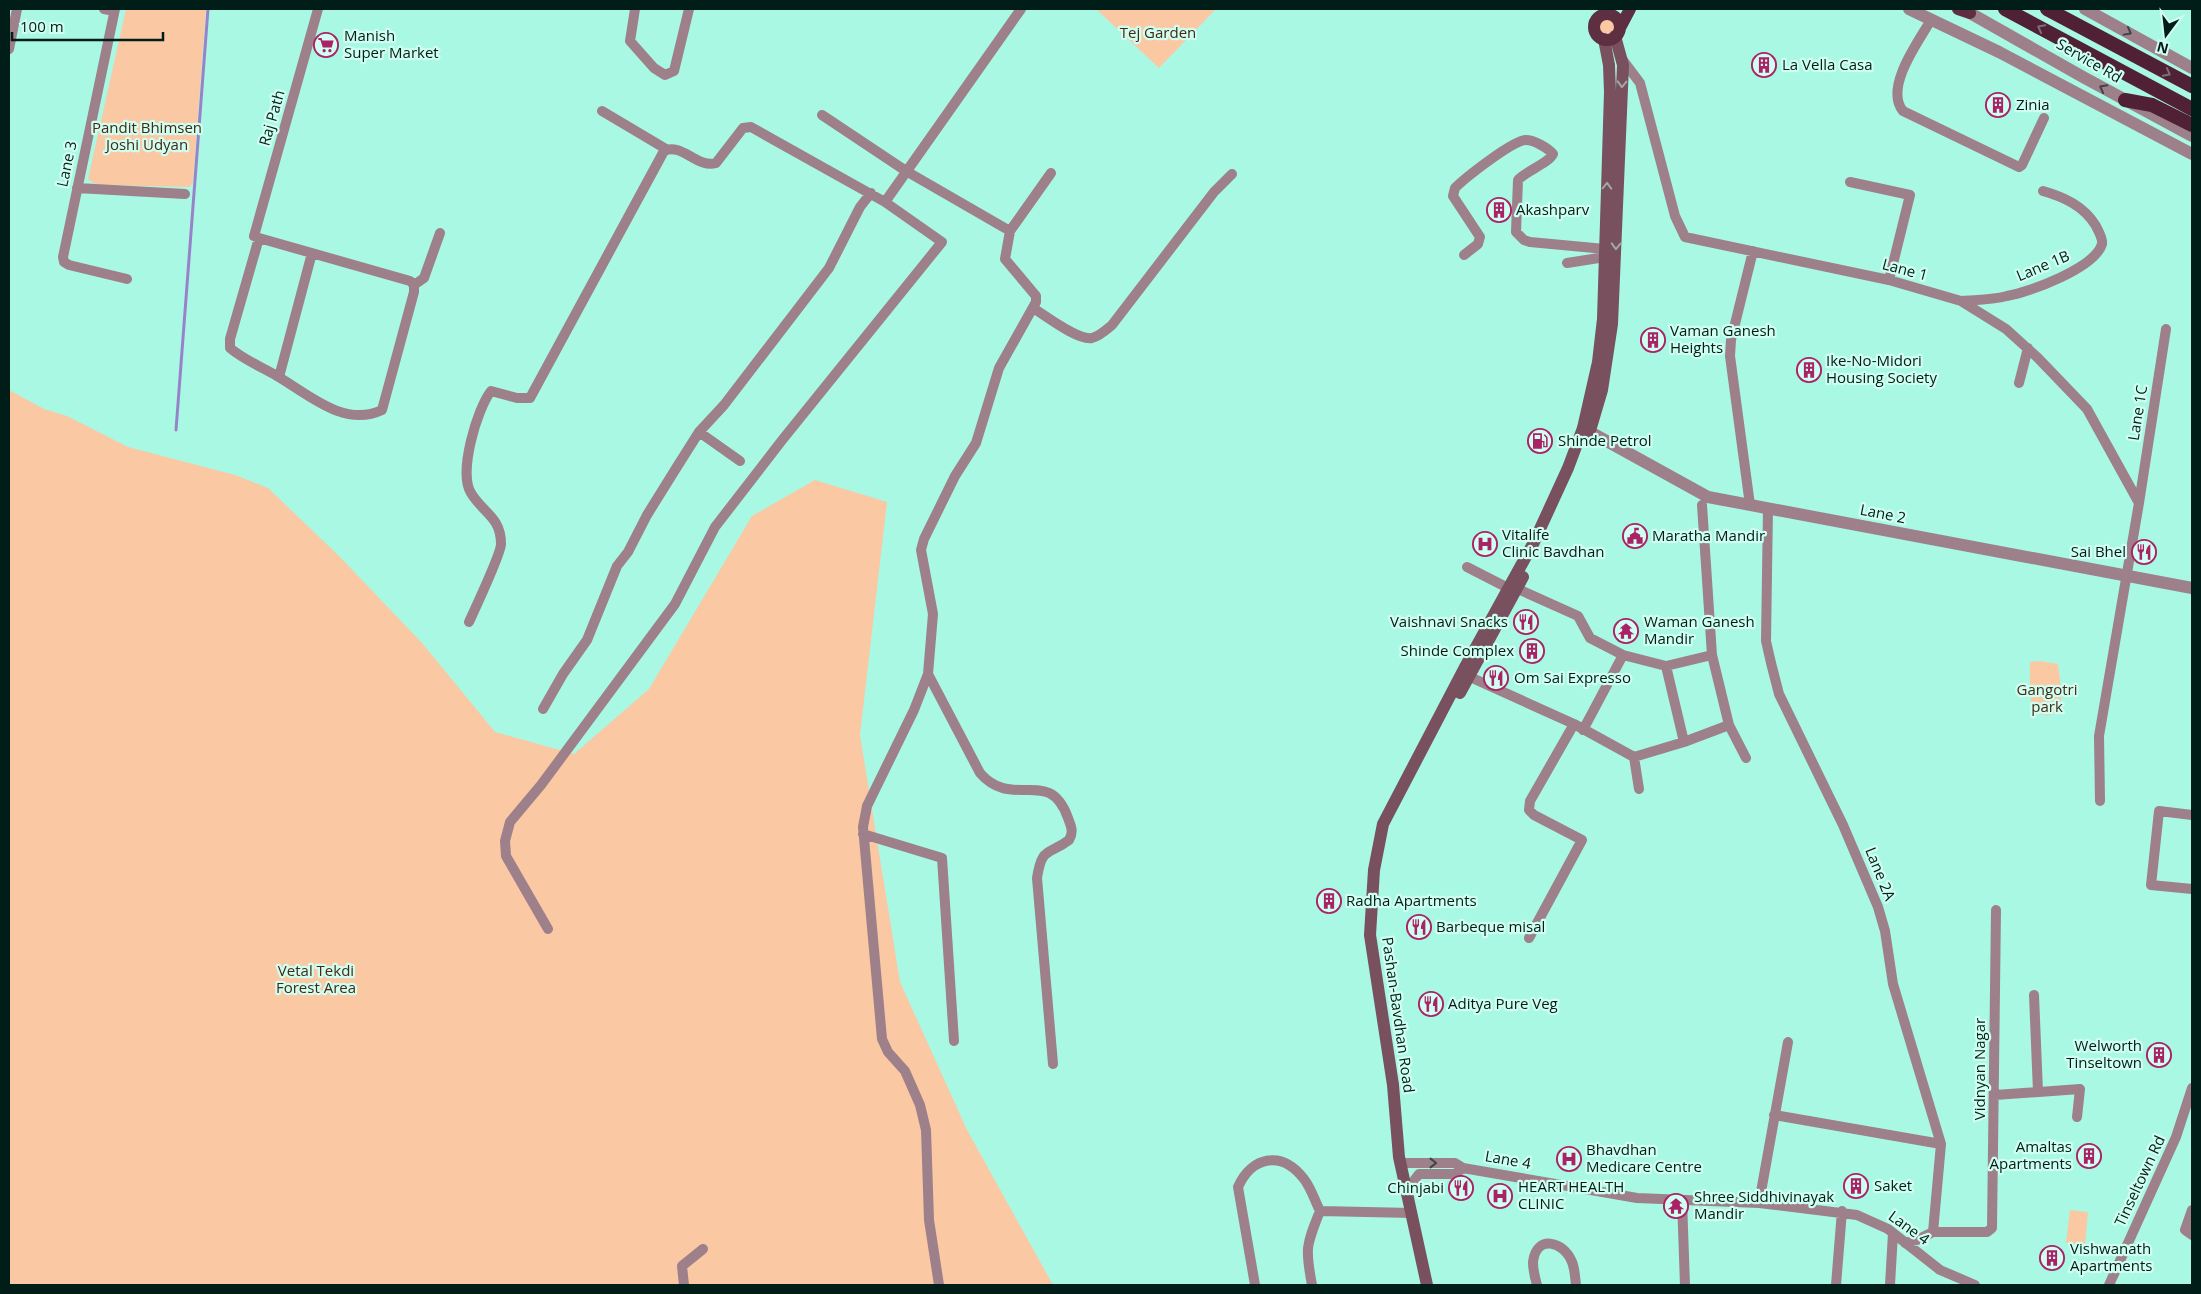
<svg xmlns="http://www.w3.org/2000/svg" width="2201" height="1294" font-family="'Open Sans',sans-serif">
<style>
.green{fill:#fbc8a4}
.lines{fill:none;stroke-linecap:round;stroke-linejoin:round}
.stream{stroke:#9883ca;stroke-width:3}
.minor{stroke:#9d8089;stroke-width:10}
.tertiary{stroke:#9d8089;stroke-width:12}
.secondary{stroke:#78505e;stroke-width:12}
.primary{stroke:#5d2f40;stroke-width:12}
.trunk{stroke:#502034;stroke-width:14}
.oneway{stroke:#7d6e76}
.oneway2{stroke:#3f4545}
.oneway3{stroke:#a4a7a8}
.labels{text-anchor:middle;stroke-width:4.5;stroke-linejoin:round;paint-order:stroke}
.park-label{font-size:15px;fill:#462914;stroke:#d0fef1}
.poi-label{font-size:15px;fill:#001e17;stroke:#d0fef1;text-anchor:start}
.street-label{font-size:15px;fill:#001e17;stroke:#d0fef1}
</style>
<rect width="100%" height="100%" fill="#a8f8e4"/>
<!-- green -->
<path class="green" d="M126 9H206L193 182 190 187 102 185 93 183 88 179Z
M1096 9H1216L1159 68Z
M1596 26a11 11 0 1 1 22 0a11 11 0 1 1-22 0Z
M9 390 44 409 67 416 128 447 235 475 268 488 339 556 422 643 495 732 574 754 649 689 752 516 815 480 887 502 860 735 900 982 967 1130 1053 1285H9Z
M2040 661 2058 664C2059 679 2070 719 2044 715 2039 714 2034 710 2032 705 2029 698 2030 671 2030 662Z
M2070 1210 2088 1212 2085 1245 2066 1243Z"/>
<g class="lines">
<!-- stream -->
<path class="stream" d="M176 430 208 9"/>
<!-- minor -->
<path class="minor" d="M104 9 114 11
M115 9 63 257 64 262 69 265 127 279
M635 9 630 41 654 68 665 75 674 71 689 9
M1931 20C1918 42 1884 88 1903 111L2019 167 2022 165 2044 118
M9 49 17 9
M1622 59 1640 83 1675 216 1685 237 1889 280 1961 301 2006 329 2038 358 2087 409 2139 503 2099 736 2100 801
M602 111 666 149
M822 115 906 171 1010 231 1051 173
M1850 182 1910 195 1889 280
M77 188 185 194
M259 238 230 339V348C244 360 262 367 277 376 308 394 344 428 382 410L414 292V285L410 281 259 238 254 236 318 9
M1464 255 1478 244 1480 237 1453 196 1455 188C1465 178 1513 140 1526 140 1534 140 1548 148 1553 154 1549 163 1526 171 1518 180L1516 232 1524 240 1530 242 1605 249
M1567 263 1605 257
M414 285 424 278 440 233
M1961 301C1976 300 1992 300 2007 296 2030 292 2095 268 2102 244 2103 238 2098 231 2096 226 2084 206 2064 197 2043 191
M1033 308C1046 316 1078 341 1092 338 1100 336 1106 330 1112 325L1214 192 1232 174
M279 377 312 253
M2019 383 2028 348
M699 432 740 461
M2139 503 2166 329
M1702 505 1712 655 1729 725 1746 758
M1750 505 1730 356 1731 340 1753 251
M1768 508 1766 641 1771 663 1779 694 1843 825 1878 907 1885 931 1893 984 1941 1144 1933 1232
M1467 567 1508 588
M1518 589 1578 616 1590 638 1623 655 1666 666 1712 655
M469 622C475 609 501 553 501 544 501 517 483 513 471 493 458 473 477 409 491 391L517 398H530L664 151C681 142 698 169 716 163L743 128 751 127 885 202 1021 9
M1666 666 1684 742
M928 674 980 773C1013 811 1049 765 1068 818 1071 826 1074 832 1069 840 1048 856 1042 846 1037 878L1053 1064
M1470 677 1574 724 1634 757 1684 742 1729 725
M543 709 563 674 587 640 617 566 628 552 647 515 675 470 699 432 724 405 829 268 860 207 871 193
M1583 730 1623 655
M1634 757 1639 789
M2192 815 2159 811 2151 885 2192 889
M863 834 942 858 954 1041
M548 929 506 856 505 841 510 822 541 785 675 604 715 527 783 439 942 242 885 202
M1529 938 1582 840 1534 815 1529 810 1530 801 1574 724
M2034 995 2038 1092
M1995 1095 2080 1089 2077 1117
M1774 1115 1941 1144
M1401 1163H1455L1463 1168 1637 1198 1759 1203 1857 1215 1888 1229 1940 1270 1975 1285
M1407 1190 1419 1174H1455L1463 1168
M1682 1200 1685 1285
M1759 1203 1788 1042
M2192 1210 2185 1230 2192 1235
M1320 1211 1412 1213
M1905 1243 1917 1240 1933 1232H1987L1992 1228 1996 910
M684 1285 682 1266 703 1249
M939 1285 929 1220 926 1130 920 1105 905 1071 888 1052 882 1039 863 827 867 806 914 710 928 674 933 614 921 550 924 539 955 476 976 443 999 368 1036 302V296L1005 259 1010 231
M1255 1285 1238 1187C1252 1156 1282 1150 1304 1179 1311 1188 1315 1201 1320 1211 1306 1246 1305 1248 1312 1285
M1537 1285C1535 1278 1533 1269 1533 1262 1536 1235 1563 1240 1572 1262 1575 1269 1575 1278 1576 1285
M1836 1285 1842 1211
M1890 1285 1893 1233
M2109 1285 2176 1137 2192 1088"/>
<!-- tertiary -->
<path class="tertiary" d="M1909 9 1999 52 2192 154
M2085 9 2192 68
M1970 13 2083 77 2192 136
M1583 428 1708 497 2192 588"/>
<!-- secondary -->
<path class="secondary" d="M1589 434 1602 390 1612 324 1623 65 1615 36
M1460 693 1523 577
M1427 1285 1399 1157 1393 1085 1370 935 1374 870 1383 824 1464 669 1534 542 1568 468 1583 428 1598 362 1603 319 1610 92 1609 65 1604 39"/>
<!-- primary -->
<path class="primary" d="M1958 9 1970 13
M1594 27a13 13 0 1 1 26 0a13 13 0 1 1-26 0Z
M1620 28 1630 9"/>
<!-- trunk -->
<path class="trunk" d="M2005 9 2192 109
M2047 9 2192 86
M2125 100 2152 105 2192 125"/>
</g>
<!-- one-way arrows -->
<defs><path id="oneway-chevron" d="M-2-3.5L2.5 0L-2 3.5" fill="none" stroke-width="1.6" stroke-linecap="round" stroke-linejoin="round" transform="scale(1.25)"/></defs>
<g class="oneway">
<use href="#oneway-chevron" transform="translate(2041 28) rotate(-152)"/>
<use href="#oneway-chevron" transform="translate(2167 73) rotate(28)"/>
</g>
<g class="oneway2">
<use href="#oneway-chevron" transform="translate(2128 32) rotate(29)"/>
<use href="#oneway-chevron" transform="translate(2103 88) rotate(-152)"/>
<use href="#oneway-chevron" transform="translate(1433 1163)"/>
</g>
<g class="oneway3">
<use href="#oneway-chevron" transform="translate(1622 84) rotate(92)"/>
<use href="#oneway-chevron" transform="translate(1607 186) rotate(-88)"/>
<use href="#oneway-chevron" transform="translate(1616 246) rotate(92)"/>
</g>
<!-- icons -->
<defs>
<symbol id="supermarket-ring" viewBox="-11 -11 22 22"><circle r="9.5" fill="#d0fef1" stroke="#ab2165" stroke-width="1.5"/><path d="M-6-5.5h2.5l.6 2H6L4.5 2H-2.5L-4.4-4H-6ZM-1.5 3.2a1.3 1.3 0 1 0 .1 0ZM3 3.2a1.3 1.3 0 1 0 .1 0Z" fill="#ab2165"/></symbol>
<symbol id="building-ring" viewBox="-11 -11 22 22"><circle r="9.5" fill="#d0fef1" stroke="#ab2165" stroke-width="1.5"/><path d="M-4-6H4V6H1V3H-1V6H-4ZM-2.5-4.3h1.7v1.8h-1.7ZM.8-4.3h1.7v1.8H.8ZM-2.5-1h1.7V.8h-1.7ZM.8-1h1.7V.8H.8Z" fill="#ab2165"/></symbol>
<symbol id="fuel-ring" viewBox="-11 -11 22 22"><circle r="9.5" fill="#d0fef1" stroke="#ab2165" stroke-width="1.5"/><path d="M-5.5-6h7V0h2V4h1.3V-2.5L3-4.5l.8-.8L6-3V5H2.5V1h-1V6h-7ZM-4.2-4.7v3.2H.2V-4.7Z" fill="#ab2165"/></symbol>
<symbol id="civic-ring" viewBox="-11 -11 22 22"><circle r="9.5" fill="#d0fef1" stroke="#ab2165" stroke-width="1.5"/><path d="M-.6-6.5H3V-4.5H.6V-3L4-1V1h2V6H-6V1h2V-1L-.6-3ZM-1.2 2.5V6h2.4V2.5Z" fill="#ab2165"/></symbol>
<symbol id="hospital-ring" viewBox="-11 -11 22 22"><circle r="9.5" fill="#d0fef1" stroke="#ab2165" stroke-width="1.5"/><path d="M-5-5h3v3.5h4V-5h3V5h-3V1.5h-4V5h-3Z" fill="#ab2165"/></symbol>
<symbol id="restaurant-ring" viewBox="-11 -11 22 22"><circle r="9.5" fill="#d0fef1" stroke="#ab2165" stroke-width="1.5"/><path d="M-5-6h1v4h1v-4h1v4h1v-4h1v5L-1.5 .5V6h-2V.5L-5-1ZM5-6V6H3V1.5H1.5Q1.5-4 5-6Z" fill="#ab2165"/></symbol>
<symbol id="temple-ring" viewBox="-11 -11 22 22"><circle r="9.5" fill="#d0fef1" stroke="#ab2165" stroke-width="1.5"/><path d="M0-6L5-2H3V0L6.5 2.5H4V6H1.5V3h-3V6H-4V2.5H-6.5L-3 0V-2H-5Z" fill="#ab2165"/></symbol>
</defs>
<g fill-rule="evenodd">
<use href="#supermarket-ring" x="312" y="31" width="28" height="28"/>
<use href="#building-ring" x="1750" y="51" width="28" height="28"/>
<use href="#building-ring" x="1984" y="91" width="28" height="28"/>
<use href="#building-ring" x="1485" y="196" width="28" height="28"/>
<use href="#building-ring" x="1639" y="326" width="28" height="28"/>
<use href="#building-ring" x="1795" y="356" width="28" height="28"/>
<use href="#fuel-ring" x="1526" y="427" width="28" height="28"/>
<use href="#civic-ring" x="1621" y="522" width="28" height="28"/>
<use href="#hospital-ring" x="1471" y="530" width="28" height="28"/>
<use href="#restaurant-ring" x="2130" y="538" width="28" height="28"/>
<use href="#restaurant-ring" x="1512" y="608" width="28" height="28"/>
<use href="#temple-ring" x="1612" y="617" width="28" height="28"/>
<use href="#building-ring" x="1518" y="637" width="28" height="28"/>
<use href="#restaurant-ring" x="1482" y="664" width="28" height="28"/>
<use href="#building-ring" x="1315" y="887" width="28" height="28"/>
<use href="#restaurant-ring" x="1405" y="913" width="28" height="28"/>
<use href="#restaurant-ring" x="1417" y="990" width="28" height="28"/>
<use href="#building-ring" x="2145" y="1041" width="28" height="28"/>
<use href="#building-ring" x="2075" y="1142" width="28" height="28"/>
<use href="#hospital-ring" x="1555" y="1145" width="28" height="28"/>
<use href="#building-ring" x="1842" y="1172" width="28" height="28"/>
<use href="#restaurant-ring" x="1447" y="1174" width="28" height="28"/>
<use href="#hospital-ring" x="1486" y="1182" width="28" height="28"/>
<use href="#temple-ring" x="1662" y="1192" width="28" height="28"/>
<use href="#building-ring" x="2038" y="1244" width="28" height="28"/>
</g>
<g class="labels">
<!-- park labels -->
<g class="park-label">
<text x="1158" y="38">Tej Garden</text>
<text x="147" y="133">Pandit Bhimsen<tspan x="147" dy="17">Joshi Udyan</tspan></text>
<text x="2047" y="695">Gangotri<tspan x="2047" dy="17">park</tspan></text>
<text x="316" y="976">Vetal Tekdi<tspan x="316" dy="17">Forest Area</tspan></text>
</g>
<!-- poi labels -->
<g class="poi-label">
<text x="344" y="41">Manish<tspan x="344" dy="17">Super Market</tspan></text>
<text x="1782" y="70">La Vella Casa</text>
<text x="2016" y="110">Zinia</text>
<text x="1516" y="215">Akashparv</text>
<text x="1670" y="336">Vaman Ganesh<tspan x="1670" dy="17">Heights</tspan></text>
<text x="1826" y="366">Ike-No-Midori<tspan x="1826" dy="17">Housing Society</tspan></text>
<text x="1558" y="446">Shinde Petrol</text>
<text x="1502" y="540">Vitalife<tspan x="1502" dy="17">Clinic Bavdhan</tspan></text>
<text x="1652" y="541">Maratha Mandir</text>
<text x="2126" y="557" text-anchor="end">Sai Bhel</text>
<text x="1508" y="627" text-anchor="end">Vaishnavi Snacks</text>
<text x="1644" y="627">Waman Ganesh<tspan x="1644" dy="17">Mandir</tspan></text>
<text x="1514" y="656" text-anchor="end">Shinde Complex</text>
<text x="1514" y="683">Om Sai Expresso</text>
<text x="1346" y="906">Radha Apartments</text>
<text x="1436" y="932">Barbeque misal</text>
<text x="1448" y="1009">Aditya Pure Veg</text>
<text x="2142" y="1051" text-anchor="end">Welworth<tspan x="2142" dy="17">Tinseltown</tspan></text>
<text x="2072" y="1152" text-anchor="end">Amaltas<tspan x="2072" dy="17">Apartments</tspan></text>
<text x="1586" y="1155">Bhavdhan<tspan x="1586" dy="17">Medicare Centre</tspan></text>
<text x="1874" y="1191">Saket</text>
<text x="1518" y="1192">HEART HEALTH<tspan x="1518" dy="17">CLINIC</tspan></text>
<text x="1444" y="1193" text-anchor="end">Chinjabi</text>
<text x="1694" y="1202">Shree Siddhivinayak<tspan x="1694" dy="17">Mandir</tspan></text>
<text x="2070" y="1254">Vishwanath<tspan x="2070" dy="17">Apartments</tspan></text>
</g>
<!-- street labels -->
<g class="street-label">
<text transform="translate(2089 61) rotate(30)" y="5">Service Rd</text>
<text transform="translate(272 118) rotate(-74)" y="5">Raj Path</text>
<text transform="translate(67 164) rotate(-78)" y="5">Lane 3</text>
<text transform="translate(2043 266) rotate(-23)" y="5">Lane 1B</text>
<text transform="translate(1905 270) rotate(15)" y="5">Lane 1</text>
<text transform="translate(2138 413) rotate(-81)" y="5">Lane 1C</text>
<text transform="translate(1883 514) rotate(11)" y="5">Lane 2</text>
<text transform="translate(1880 874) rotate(68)" y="5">Lane 2A</text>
<text transform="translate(1398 1015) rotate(82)" y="5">Pashan-Bavdhan Road</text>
<text transform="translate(1980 1069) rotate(-90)" y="5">Vidnyan Nagar</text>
<text transform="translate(1508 1160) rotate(10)" y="5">Lane 4</text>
<text transform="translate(2140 1181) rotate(-65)" y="5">Tinseltown Rd</text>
<text transform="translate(1909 1228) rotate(36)" y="5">Lane 4</text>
</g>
</g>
<!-- border -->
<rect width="2201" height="1294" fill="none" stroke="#001e17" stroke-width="20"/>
<!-- north arrow -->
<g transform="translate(2166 35) rotate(195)" stroke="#d0fef1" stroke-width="4" paint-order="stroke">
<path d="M0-4L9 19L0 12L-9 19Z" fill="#001e17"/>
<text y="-8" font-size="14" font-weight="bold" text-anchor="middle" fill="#001e17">N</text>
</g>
<!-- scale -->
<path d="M12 32v8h151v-8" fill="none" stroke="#001e17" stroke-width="2.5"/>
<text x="20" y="32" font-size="15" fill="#001e17" stroke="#d0fef1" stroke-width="4" paint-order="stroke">100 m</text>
</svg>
